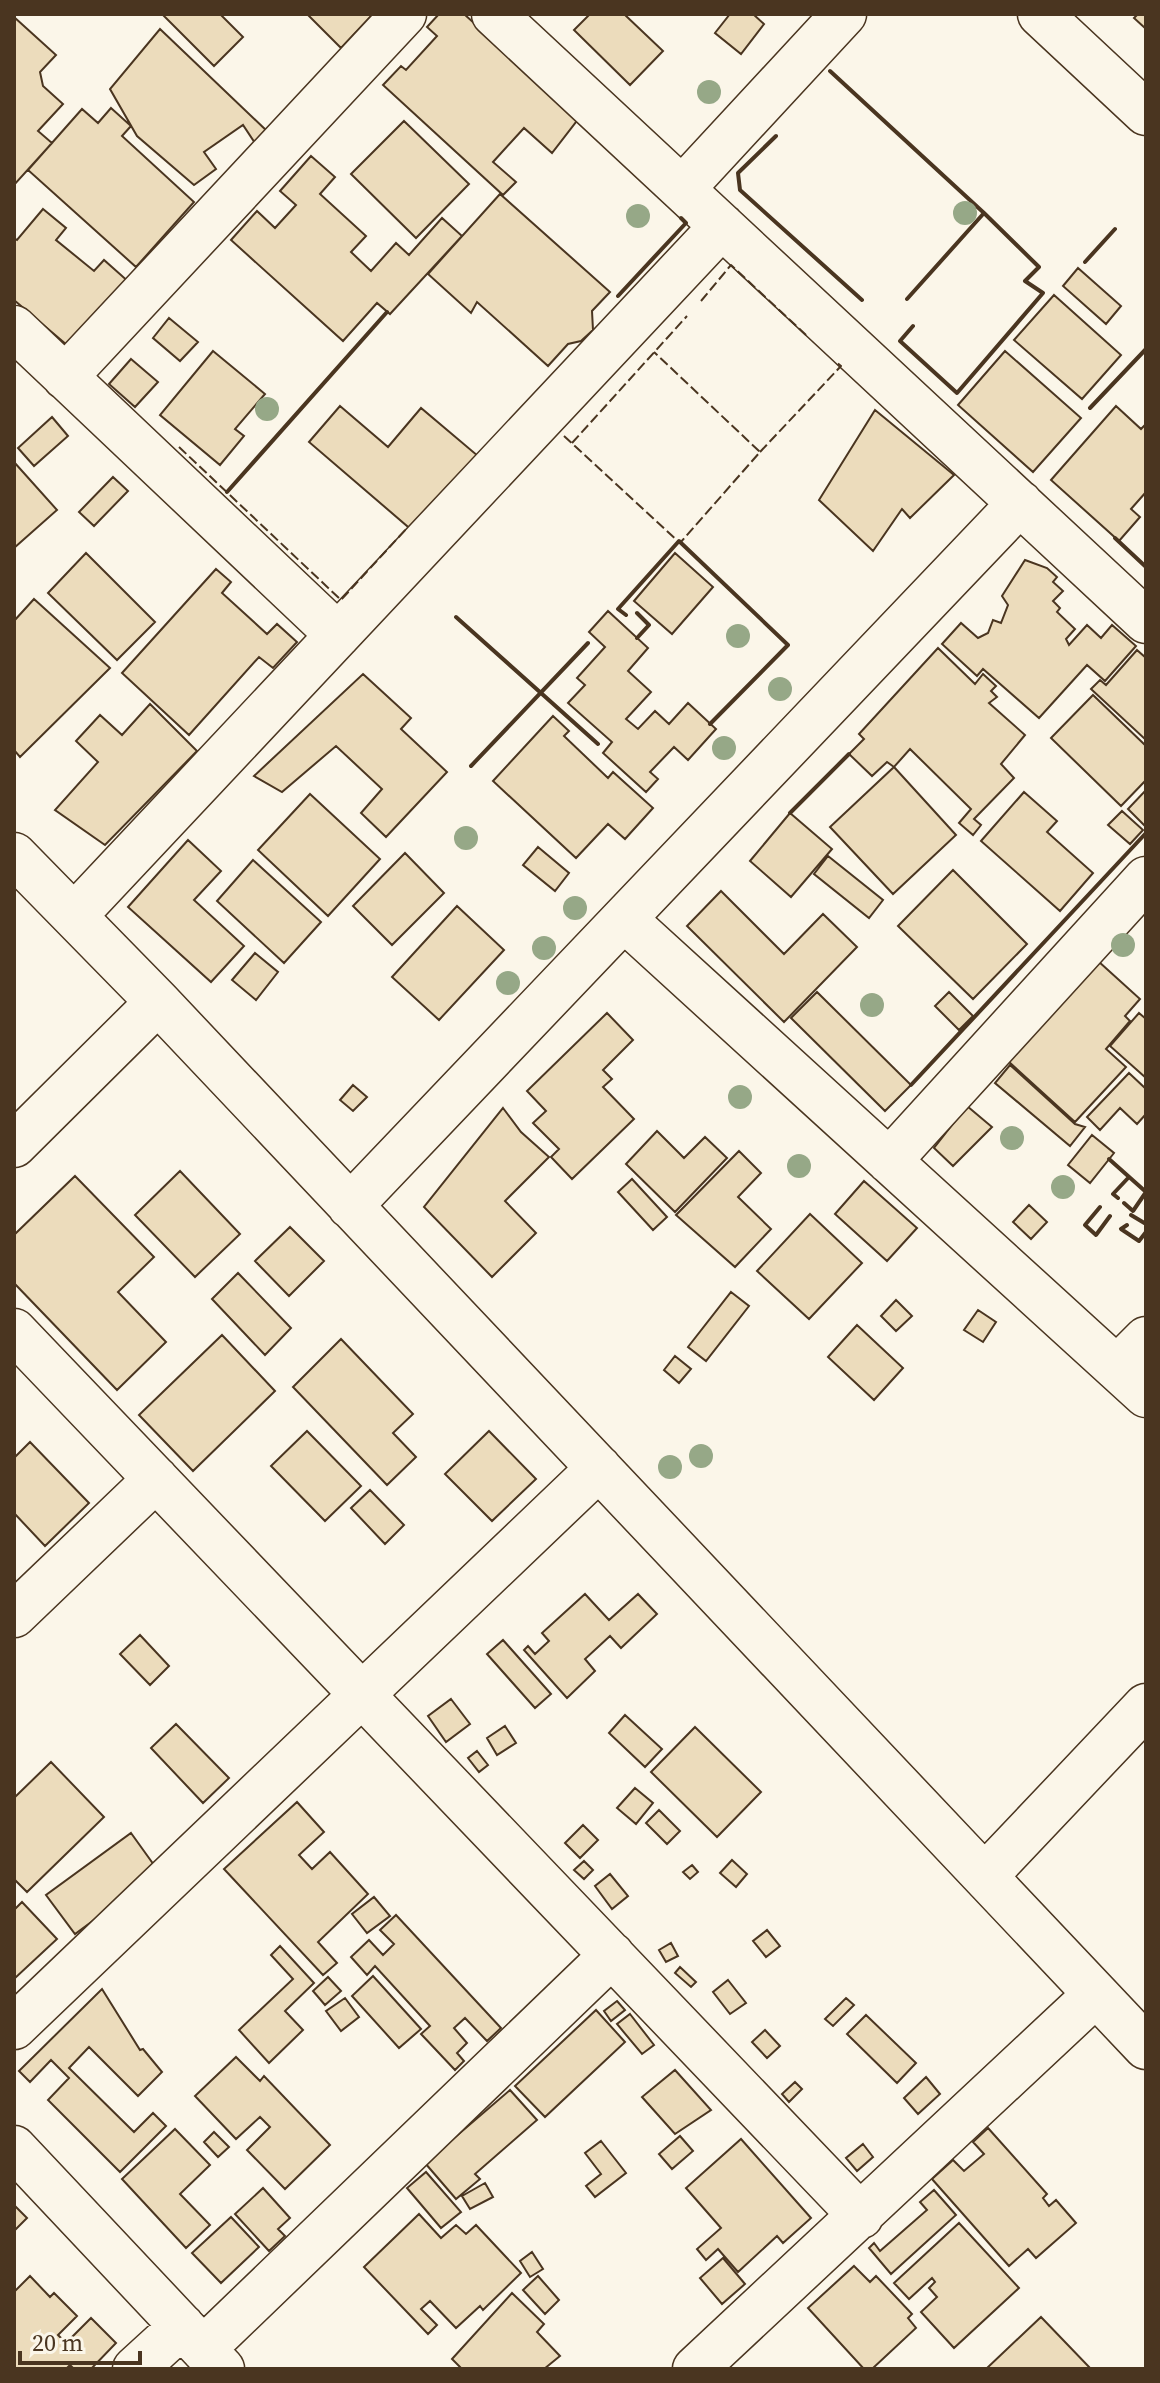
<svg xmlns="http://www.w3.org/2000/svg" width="1160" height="2383" font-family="'Source Serif 4',serif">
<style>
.building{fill:#ecdcbc;stroke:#4a3520;stroke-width:2}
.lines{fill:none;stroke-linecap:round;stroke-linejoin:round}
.minor-casing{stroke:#4a3520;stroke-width:47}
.minor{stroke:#fbf6e9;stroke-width:44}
.fence{stroke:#4a3520;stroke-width:2;stroke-dasharray:10 4;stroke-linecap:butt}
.wall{stroke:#4a3520;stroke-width:4}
.tree{fill:#96a887}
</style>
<rect width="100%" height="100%" fill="#fbf6e9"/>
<!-- building -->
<path class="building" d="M166 14H220L243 37 214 66 164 16Z
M307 14H373L341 48Z
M439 14H464L579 118 552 153 524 128 493 162 516 182 503 195 383 85 401 66 406 70 437 36 427 27Z
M590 14H624L663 51 630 85 574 30Z
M730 14H753L764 24 741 54 715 33Z
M1138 14H1146V29L1134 18Z
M14 17 56 55 40 72 43 86 63 104 38 131 52 143 14 185Z
M160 29 269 133 255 143 243 125 204 152 216 169 194 185 137 136 110 89Z
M111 108 131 126 122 136 194 202 136 267 28 170 82 109 98 123Z
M404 121 469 184 416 238 351 174Z
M311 156 335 177 320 194 366 236 351 252 371 271 396 243 409 255 442 218 462 236 390 314 377 303 343 341 231 240 257 211 275 228 296 205 280 191Z
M500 194 610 292 592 311 593 330 581 341 568 344 548 366 477 302 471 313 428 274Z
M43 209 66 228 56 240 94 271 104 260 130 283 74 351 14 300V238L17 240Z
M1078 268 1121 306 1106 324 1063 286Z
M1054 295 1121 355 1082 399 1014 340Z
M169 318 198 342 180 361 153 338Z
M213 351 265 394 235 429 244 436 220 465 160 415Z
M1005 351 1081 418 1033 472 958 405Z
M131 359 158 382 135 407 109 384Z
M340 406 388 447 421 408 478 456 414 532 309 442Z
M1116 406 1141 429 1146 424V492L1131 509 1140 517 1119 541 1051 480Z
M875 410 954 475 910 518 902 509 873 551 819 500Z
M52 417 68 436 34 466 18 448Z
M14 462 57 510 14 548Z
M113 477 128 491 94 526 79 512Z
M86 553 155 622 117 660 48 593Z
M675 553 713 587 672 634 634 601Z
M1025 560 1047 568 1057 577 1053 582 1063 591 1053 601 1060 608 1057 612 1075 629 1066 639 1069 645 1087 625 1101 638 1112 625 1136 646 1105 681 1087 665 1039 718 983 669 977 676 942 644 961 623 978 638 988 633 993 620 1001 623 1008 605 1002 596Z
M216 569 231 582 222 593 267 634 277 624 297 642 273 668 259 657 189 735 122 673Z
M34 599 110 668 20 757 14 750V621Z
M608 611 648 648 628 671 651 692 626 719 638 729 655 711 669 724 688 703 716 729 688 760 674 747 650 772 658 779 646 792 603 753 612 742 568 703 585 685 577 678 605 647 589 632Z
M938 648 975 684 983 674 996 686 991 691 997 697 989 703 1025 735 1001 764 1014 778 974 819 981 825 973 835 959 823 971 809 910 749 894 767 887 762 872 776 849 754 864 739 859 734Z
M1137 650 1146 658V740L1091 689 1100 680 1106 685Z
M363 674 411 718 401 729 447 772 386 837 361 813 382 789 336 746 282 792 254 776Z
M1093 695 1146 746V780L1121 806 1051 738Z
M150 704 197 751 105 845 55 810 98 762 76 741 100 715 122 735Z
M553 716 569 731 564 736 608 778 613 772 653 808 625 839 608 824 576 858 493 781Z
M894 767 956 835 893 894 830 827Z
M1146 790V827L1128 809Z
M1024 792 1057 821 1047 832 1093 873 1060 911 981 841Z
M310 794 380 859 328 916 258 850Z
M1122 811 1143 830 1130 844 1108 825Z
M790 813 832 849 791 897 750 861Z
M188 840 221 871 194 900 244 946 211 982 128 907Z
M538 847 569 873 555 891 523 865Z
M405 853 444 893 392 945 353 906Z
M828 856 883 900 869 918 814 874Z
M253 860 321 922 284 963 217 901Z
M953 870 1027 944 973 999 898 926Z
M721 891 784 954 823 914 857 947 784 1022 687 926Z
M457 906 504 950 439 1020 392 977Z
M255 953 278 972 256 1000 232 980Z
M1098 961 1140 999 1125 1016 1130 1021 1106 1049 1126 1067 1075 1122 1008 1061Z
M817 992 911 1085 885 1111 791 1018Z
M949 992 973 1016 959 1030 935 1006Z
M607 1013 633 1040 603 1070 612 1079 603 1087 634 1119 572 1179 551 1157 559 1149 533 1123 546 1111 527 1091Z
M1139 1013 1146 1019V1078L1110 1046Z
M1010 1065 1075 1124 1085 1127 1070 1146 995 1083Z
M1129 1073 1146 1089V1114L1137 1124 1120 1108 1100 1130 1087 1117Z
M353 1085 367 1097 353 1111 340 1100Z
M967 1106 992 1127 953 1166 934 1148Z
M503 1108 521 1132 549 1157 505 1201 536 1233 492 1277 424 1207Z
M657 1131 684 1158 705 1137 727 1158 675 1212 626 1164Z
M1092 1135 1114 1153 1090 1183 1068 1165Z
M739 1151 761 1173 738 1197 771 1229 735 1267 676 1215Z
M180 1171 240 1234 195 1277 135 1215Z
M75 1176 154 1257 118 1292 166 1342 117 1390 14 1283V1235Z
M632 1179 667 1217 653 1230 618 1192Z
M864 1181 917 1228 887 1261 835 1214Z
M1029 1205 1047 1222 1031 1239 1013 1222Z
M810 1214 862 1263 809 1319 757 1271Z
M290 1227 324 1261 289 1296 255 1261Z
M238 1273 291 1328 265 1355 212 1299Z
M731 1292 749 1306 706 1361 688 1347Z
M896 1300 912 1316 896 1331 881 1316Z
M978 1310 996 1322 983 1342 964 1330Z
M857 1325 903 1368 874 1400 828 1357Z
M222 1335 275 1391 193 1471 139 1415Z
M341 1339 413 1414 393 1433 416 1457 387 1485 293 1387Z
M675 1356 691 1369 679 1383 664 1370Z
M307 1431 361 1486 325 1521 271 1466Z
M489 1431 536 1479 492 1521 445 1474Z
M30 1442 89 1503 45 1546 14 1513V1458Z
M370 1490 404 1525 385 1544 351 1508Z
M585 1594 609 1620 638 1594 657 1614 621 1648 610 1636 585 1659 595 1671 567 1698 524 1650 528 1646 535 1654 549 1641 542 1633Z
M140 1635 169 1666 150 1685 120 1654Z
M503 1640 551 1694 535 1708 487 1654Z
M451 1699 470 1724 446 1742 428 1716Z
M625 1715 662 1749 645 1767 609 1733Z
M176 1724 229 1778 203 1803 151 1748Z
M505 1726 516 1743 497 1755 487 1738Z
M695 1727 761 1792 717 1837 651 1772Z
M477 1751 488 1765 479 1772 468 1758Z
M51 1762 104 1817 27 1892 14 1879V1798Z
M635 1788 653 1803 636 1824 617 1808Z
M297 1802 324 1832 299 1855 312 1869 330 1852 368 1894 318 1942 337 1963 323 1975 224 1869Z
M659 1810 680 1831 667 1844 646 1823Z
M583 1825 598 1840 580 1858 565 1843Z
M131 1833 159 1872 75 1934 46 1895Z
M732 1860 747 1874 736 1887 720 1873Z
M584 1861 593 1870 584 1879 574 1870Z
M692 1865 698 1872 690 1879 683 1872Z
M610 1874 628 1896 612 1909 595 1886Z
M374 1897 390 1916 367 1933 352 1914Z
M22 1902 57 1939 14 1979V1910Z
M396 1915 501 2028 487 2041 465 2018 454 2028 467 2043 457 2053 464 2061 455 2070 421 2034 430 2026 375 1966 367 1975 351 1957 369 1940 383 1955 394 1944 380 1930Z
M767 1930 780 1946 766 1957 753 1941Z
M671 1943 678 1956 666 1962 659 1950Z
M280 1946 314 1983 285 2011 303 2030 269 2063 239 2030 293 1979 271 1955Z
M680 1967 696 1982 691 1987 675 1973Z
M373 1976 421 2029 399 2048 352 1996Z
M328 1977 341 1991 325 2005 313 1991Z
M728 1980 746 2003 730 2014 713 1992Z
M102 1989 140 2050 143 2049 162 2072 138 2096 89 2047 69 2068 134 2132 153 2113 166 2126 120 2172 48 2100 69 2078 51 2060 30 2082 19 2071Z
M345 1998 359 2017 341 2031 326 2011Z
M846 1998 854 2005 833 2026 825 2019Z
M617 2001 625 2010 611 2021 604 2011Z
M596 2010 625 2042 545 2117 515 2086Z
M630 2014 654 2045 642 2054 617 2024Z
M866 2015 916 2063 897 2083 847 2034Z
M765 2030 780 2046 767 2058 752 2042Z
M236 2057 260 2081 264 2076 330 2145 285 2189 247 2150 270 2127 260 2117 236 2139 195 2096Z
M675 2070 711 2110 675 2134 642 2097Z
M926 2077 940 2094 918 2114 904 2098Z
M795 2082 802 2089 789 2102 782 2094Z
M510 2090 537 2120 475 2174 480 2179 456 2199 425 2163Z
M988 2128 1047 2194 1043 2198 1049 2206 1056 2200 1076 2223 1036 2258 1028 2249 1009 2266 932 2179 953 2160 964 2171 984 2154 973 2142Z
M175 2129 210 2165 180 2194 210 2225 186 2248 122 2179Z
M214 2132 229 2147 218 2157 204 2142Z
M680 2136 693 2151 672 2169 659 2154Z
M741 2139 811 2218 783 2243 777 2236 738 2272 718 2249 706 2260 697 2249 721 2228 686 2188Z
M601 2141 626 2173 595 2197 586 2186 601 2174 585 2153Z
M863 2144 873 2157 857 2171 846 2158Z
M426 2172 461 2212 441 2228 407 2188Z
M485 2183 493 2197 470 2209 462 2196Z
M263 2188 290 2218 278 2229 285 2236 269 2251 235 2214Z
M934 2190 956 2215 891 2274 869 2248 874 2243 880 2251 927 2210 920 2202Z
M14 2205 27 2218 14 2231Z
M419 2214 441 2238 456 2225 466 2234 476 2225 521 2273 483 2310 480 2306 456 2328 430 2301 421 2309 437 2325 428 2334 364 2267Z
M231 2217 259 2247 221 2283 192 2253Z
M959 2223 1019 2288 954 2348 921 2312 937 2297 929 2288 935 2282 932 2278 909 2299 894 2283Z
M532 2252 543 2269 530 2277 520 2261Z
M723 2258 745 2284 722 2304 700 2278Z
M854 2266 870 2282 876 2276 912 2314 908 2318 916 2328 872 2369H864L808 2308Z
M30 2276 50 2297 54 2293 77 2316 58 2335 66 2343 91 2318 116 2343 91 2369H74L70 2365 66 2369H14V2292Z
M538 2276 559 2300 545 2314 523 2290Z
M512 2293 544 2324 537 2332 560 2356 544 2369H462L452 2359Z
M1041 2317 1091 2369H986Z"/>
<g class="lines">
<defs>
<path id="minor" d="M494 14 1146 621
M1040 14 1146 113
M682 189 844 14
M14 328 338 635
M65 377 404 14
M14 855 158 1002 1146 2047
M75 915 722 226
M624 919 1146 1395
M14 1145 158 1002
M889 1161 1146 879
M350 1206 1020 503
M14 1331 861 2216
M1117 1368 1146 1339
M14 1615 156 1479
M985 1876 1146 1706
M14 2027 599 1468
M14 2148 222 2369
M203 2349 612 1955
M135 2369 182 2326
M695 2369 1096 1994"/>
</defs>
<!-- minor casing -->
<use href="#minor" class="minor-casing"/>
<!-- minor -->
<use href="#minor" class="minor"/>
<!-- fence -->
<path class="fence" d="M701 301 731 265 806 335
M564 436 680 543 760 452 654 352
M572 443 687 316
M179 447 341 600 407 528
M760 452 841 366 836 362"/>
<!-- wall -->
<path class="wall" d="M830 71 984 213
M776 136 738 173 740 190 862 300
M1085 262 1115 229
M618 296 686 223 681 218
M907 299 984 213 1039 267 1025 281 1043 293 957 393 900 341 913 326
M1090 408 1146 349
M227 492 387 312
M1115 538 1146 567
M637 613 649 625 637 638
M626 615 618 609 679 541 788 645 710 724
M456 617 598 744
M471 766 588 643
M790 813 849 754
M911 1085 1146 833
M1109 1159 1146 1192
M1118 1198 1113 1194 1129 1177
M1124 1203 1133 1211 1146 1192
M1100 1207 1085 1225 1096 1235 1110 1216
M1131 1215 1146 1224
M1127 1225 1121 1229 1139 1241 1146 1232"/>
</g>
<!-- trees -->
<g class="tree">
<circle cx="709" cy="92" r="12"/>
<circle cx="965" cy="213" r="12"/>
<circle cx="638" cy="216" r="12"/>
<circle cx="267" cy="409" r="12"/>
<circle cx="738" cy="636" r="12"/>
<circle cx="780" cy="689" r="12"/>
<circle cx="724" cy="748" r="12"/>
<circle cx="466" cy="838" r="12"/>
<circle cx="575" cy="908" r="12"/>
<circle cx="1123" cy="945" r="12"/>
<circle cx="544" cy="948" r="12"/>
<circle cx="508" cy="983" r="12"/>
<circle cx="872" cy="1005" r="12"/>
<circle cx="740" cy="1097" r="12"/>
<circle cx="1012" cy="1138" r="12"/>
<circle cx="799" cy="1166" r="12"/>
<circle cx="1063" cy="1187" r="12"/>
<circle cx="701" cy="1456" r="12"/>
<circle cx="670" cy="1467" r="12"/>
</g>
<!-- border -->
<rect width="1160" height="2383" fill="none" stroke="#4a3520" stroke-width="32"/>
<!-- scale -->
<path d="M20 2351v12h120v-12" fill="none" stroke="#4a3520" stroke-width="4"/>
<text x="32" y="2351" font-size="24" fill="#4a3520" stroke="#fbf6e9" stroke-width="6" paint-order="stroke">20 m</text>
</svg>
